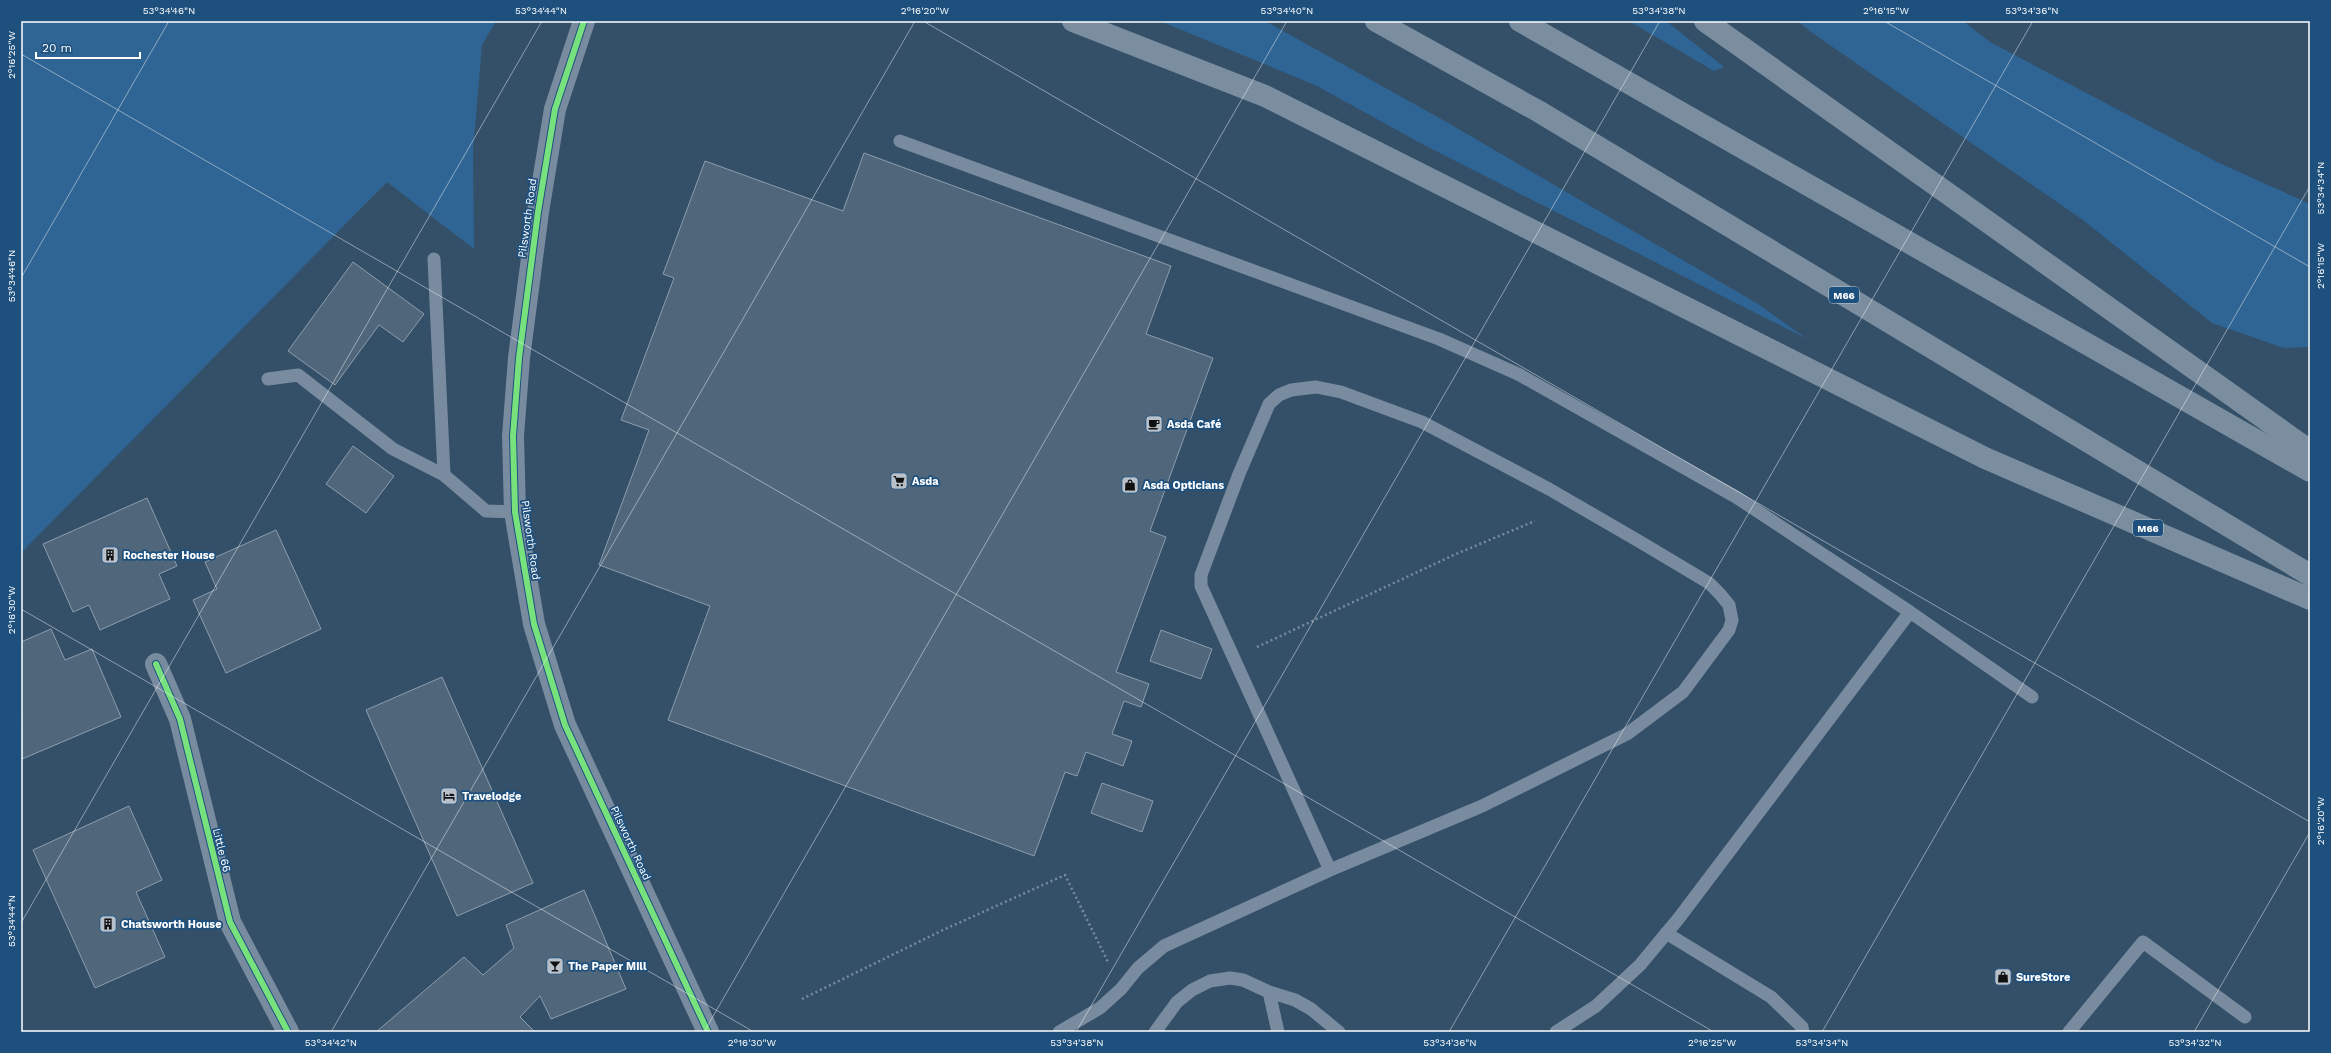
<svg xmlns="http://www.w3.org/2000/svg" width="2331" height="1053" font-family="'Work Sans',sans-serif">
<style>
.green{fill:#2f6594}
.building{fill:#50667a;stroke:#8d9ead}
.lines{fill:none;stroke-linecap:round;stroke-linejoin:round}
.path{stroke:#798c9f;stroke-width:2.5;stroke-dasharray:2 3;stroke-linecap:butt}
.service{stroke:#798c9f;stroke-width:13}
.minor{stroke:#798c9f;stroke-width:22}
.tertiary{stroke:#798c9f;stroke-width:22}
.motorway{stroke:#7b8e9f;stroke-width:22}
.cycleway-casing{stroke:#1e507e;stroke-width:8}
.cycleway{stroke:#77e17e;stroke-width:6}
.ticks{fill:none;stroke:#fff;stroke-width:1;stroke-opacity:0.45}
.labels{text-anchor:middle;stroke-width:3.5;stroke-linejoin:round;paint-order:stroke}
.shield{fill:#1e507e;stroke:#bccad8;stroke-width:1}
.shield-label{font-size:10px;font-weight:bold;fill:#fff}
.street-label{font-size:11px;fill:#fff;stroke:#1e507e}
.poi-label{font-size:11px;font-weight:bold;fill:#fff;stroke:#1e507e;text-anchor:start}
.neatline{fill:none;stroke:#fff;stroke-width:1.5}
.ticks-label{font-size:10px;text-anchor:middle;fill:#fff}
</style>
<rect width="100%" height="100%" fill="#344f68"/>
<!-- green -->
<path class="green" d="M21 21H496L482 45 473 150 474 249 387 182 21 553Z
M1160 21H1265L1450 124 1758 304 1807 339 1422 144 1317 86Z
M1629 21H1666L1724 67 1714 71Z
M1798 21H1963L1990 42 2217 162 2310 204V347L2284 348 2212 323 2083 220 1811 32Z"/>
<!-- building -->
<path class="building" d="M864 153 1171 266 1146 334 1213 358 1150 531 1166 537 1116 672 1149 684 1141 707 1124 701 1112 734 1132 741 1123 766 1086 752 1077 776 1065 772 1034 856 668 720 710 606 599 565 649 430 621 420 674 278 663 274 705 161 843 211Z
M353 262 424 314 403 342 379 325 335 385 288 351Z
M353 446 394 476 366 513 326 484Z
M147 498 177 566 159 574 170 599 100 630 89 605 73 612 43 544Z
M276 530 321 629 226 673 193 600 217 589 205 562Z
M51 629 65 660 92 649 121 717 22 759 21 642Z
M1161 630 1212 649 1201 679 1150 661Z
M442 677 533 883 457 916 366 710Z
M1102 783 1153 801 1142 832 1091 813Z
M129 806 162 880 136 892 165 957 95 988 33 850Z
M584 890 626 989 551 1019 540 996 520 1017 535 1032H376L464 957 483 975 514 948 506 925Z"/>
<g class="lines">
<!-- path -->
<path class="path" d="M1257 647 1456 554 1535 521
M802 999 943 930 1065 875 1109 964"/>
<!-- service -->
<path class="service" d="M900 141 1439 339 1518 374 1736 497 1910 612 2032 697
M434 259 444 475
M268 379 298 375 393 449 444 475 486 511 515 512
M1666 933 1771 997 1802 1027 1803 1032
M1269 992 1278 1032
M1059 1032 1100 1008 1121 989 1138 968 1164 946 1330 870 1482 806 1627 734 1683 692 1729 630 1732 620 1729 605 1720 594 1709 583 1642 543 1549 489 1422 422 1341 392 1316 387 1291 390 1279 395 1269 404 1239 474 1201 575V586L1330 870
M1155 1032 1177 1002 1192 990 1210 981 1230 978 1243 980 1269 992 1295 1000 1311 1009 1339 1032
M1556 1032 1596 1006 1640 965 1679 918 1910 612
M2069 1032 2143 942 2245 1017"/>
<!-- minor -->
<path class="minor" d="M156 664 180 719 230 922 288 1032"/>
<!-- tertiary -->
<path class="tertiary" d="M584 21 555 109 538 212 519 358 513 436 515 512 534 624 565 725 708 1032"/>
<!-- motorway -->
<path class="motorway" d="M1073 21 1265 96 1985 458 2310 599
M1376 21 1538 111 2310 575
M1520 21 2310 471
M1705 21 2310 451"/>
<defs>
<path id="cycleway" d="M584 21 555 109 538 212 519 358 513 436 515 512 534 624 565 725 708 1032
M156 664 180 719 230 922 288 1032"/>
</defs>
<!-- cycleway casing -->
<use href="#cycleway" class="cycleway-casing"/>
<!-- cycleway -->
<use href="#cycleway" class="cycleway"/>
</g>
<!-- ticks -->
<path class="ticks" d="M923 21 2310 822M1884 21 2310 267M21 54 1714 1032M21 278 169 21M21 609 754 1032M21 923 542 21M331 1032 915 21M704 1032 1287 21M1076 1032 1660 21M1449 1032 2033 21M1822 1032 2310 186M2194 1032 2310 832"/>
<!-- icons -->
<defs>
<symbol id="cafe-square" viewBox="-11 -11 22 22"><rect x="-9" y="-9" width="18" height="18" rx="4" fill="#b8c1ca" stroke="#1e507e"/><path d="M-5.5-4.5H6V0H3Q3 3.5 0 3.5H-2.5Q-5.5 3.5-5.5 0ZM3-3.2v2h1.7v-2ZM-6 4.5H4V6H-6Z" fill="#111"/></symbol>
<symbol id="supermarket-square" viewBox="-11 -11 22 22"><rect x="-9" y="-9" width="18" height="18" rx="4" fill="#b8c1ca" stroke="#1e507e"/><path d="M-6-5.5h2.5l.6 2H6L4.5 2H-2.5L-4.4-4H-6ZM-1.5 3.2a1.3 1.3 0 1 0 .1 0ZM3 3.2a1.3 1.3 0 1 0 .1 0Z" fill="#111"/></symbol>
<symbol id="shop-square" viewBox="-11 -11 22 22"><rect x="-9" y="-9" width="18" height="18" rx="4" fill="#b8c1ca" stroke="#1e507e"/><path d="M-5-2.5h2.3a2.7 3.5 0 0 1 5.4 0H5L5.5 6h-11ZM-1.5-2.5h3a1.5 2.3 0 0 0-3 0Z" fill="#111"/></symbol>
<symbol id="building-square" viewBox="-11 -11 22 22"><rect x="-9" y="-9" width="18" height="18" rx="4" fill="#b8c1ca" stroke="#1e507e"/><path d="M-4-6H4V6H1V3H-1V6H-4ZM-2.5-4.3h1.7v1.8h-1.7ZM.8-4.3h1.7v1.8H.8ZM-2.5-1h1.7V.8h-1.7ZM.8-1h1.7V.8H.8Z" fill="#111"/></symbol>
<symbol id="hotel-square" viewBox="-11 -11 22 22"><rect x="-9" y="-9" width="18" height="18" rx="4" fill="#b8c1ca" stroke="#1e507e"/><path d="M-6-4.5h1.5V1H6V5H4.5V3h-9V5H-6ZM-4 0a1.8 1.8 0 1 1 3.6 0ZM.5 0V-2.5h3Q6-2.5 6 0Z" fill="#111"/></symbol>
<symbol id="bar-square" viewBox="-11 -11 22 22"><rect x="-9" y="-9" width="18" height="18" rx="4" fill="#b8c1ca" stroke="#1e507e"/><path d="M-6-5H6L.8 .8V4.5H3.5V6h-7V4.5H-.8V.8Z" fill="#111"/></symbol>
</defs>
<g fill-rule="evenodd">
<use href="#cafe-square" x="1144" y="414" width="20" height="20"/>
<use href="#supermarket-square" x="889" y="471" width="20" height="20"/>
<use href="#shop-square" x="1120" y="475" width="20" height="20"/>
<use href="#building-square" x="100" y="545" width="20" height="20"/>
<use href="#hotel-square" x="439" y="786" width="20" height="20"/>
<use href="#building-square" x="98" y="914" width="20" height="20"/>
<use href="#bar-square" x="545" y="956" width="20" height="20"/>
<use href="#shop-square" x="1993" y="967" width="20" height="20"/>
</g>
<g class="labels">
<!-- shield labels -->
<g class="shield">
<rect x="1829" y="287" width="30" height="16" rx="3"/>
<rect x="2133" y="520" width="30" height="16" rx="3"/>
</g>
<g class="shield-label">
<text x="1844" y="299">M66</text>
<text x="2148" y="532">M66</text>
</g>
<!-- street labels -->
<g class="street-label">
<text transform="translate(527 218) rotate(-82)" y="4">Pilsworth Road</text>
<text transform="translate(531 540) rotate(82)" y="4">Pilsworth Road</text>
<text transform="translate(631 843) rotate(65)" y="4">Pilsworth Road</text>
<text transform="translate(222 850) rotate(76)" y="4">Little 66</text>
</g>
<!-- poi labels -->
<g class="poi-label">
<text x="1167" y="428">Asda Café</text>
<text x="912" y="485">Asda</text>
<text x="1143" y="489">Asda Opticians</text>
<text x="123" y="559">Rochester House</text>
<text x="462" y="800">Travelodge</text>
<text x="121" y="928">Chatsworth House</text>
<text x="568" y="970">The Paper Mill</text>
<text x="2016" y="981">SureStore</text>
</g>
</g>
<!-- border -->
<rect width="2331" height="1053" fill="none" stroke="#1e507e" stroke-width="44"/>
<!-- scale -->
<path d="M36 52v6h104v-6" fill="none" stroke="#ffffff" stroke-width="2"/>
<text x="42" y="52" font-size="12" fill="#ffffff" stroke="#1e507e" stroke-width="3" paint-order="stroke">20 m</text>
<rect x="22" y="22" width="2287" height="1009" class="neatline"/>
<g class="ticks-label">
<text x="169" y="14">53°34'46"N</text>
<text x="541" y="14">53°34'44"N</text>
<text x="925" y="14">2°16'20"W</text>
<text x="1287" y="14">53°34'40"N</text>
<text x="1659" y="14">53°34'38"N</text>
<text x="1886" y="14">2°16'15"W</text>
<text x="2032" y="14">53°34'36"N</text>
<text transform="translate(11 55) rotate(-90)" y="4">2°16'25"W</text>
<text transform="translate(2320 188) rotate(-90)" y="4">53°34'34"N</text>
<text transform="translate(2320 266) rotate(-90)" y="4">2°16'15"W</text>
<text transform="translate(11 276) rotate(-90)" y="4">53°34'46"N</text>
<text transform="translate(11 610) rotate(-90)" y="4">2°16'30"W</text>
<text transform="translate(2320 821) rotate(-90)" y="4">2°16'20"W</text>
<text transform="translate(11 921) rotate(-90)" y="4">53°34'44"N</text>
<text x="331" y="1046">53°34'42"N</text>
<text x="752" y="1046">2°16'30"W</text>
<text x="1077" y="1046">53°34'38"N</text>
<text x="1450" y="1046">53°34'36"N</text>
<text x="1712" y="1046">2°16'25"W</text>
<text x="1822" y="1046">53°34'34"N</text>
<text x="2195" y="1046">53°34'32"N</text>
</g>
</svg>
